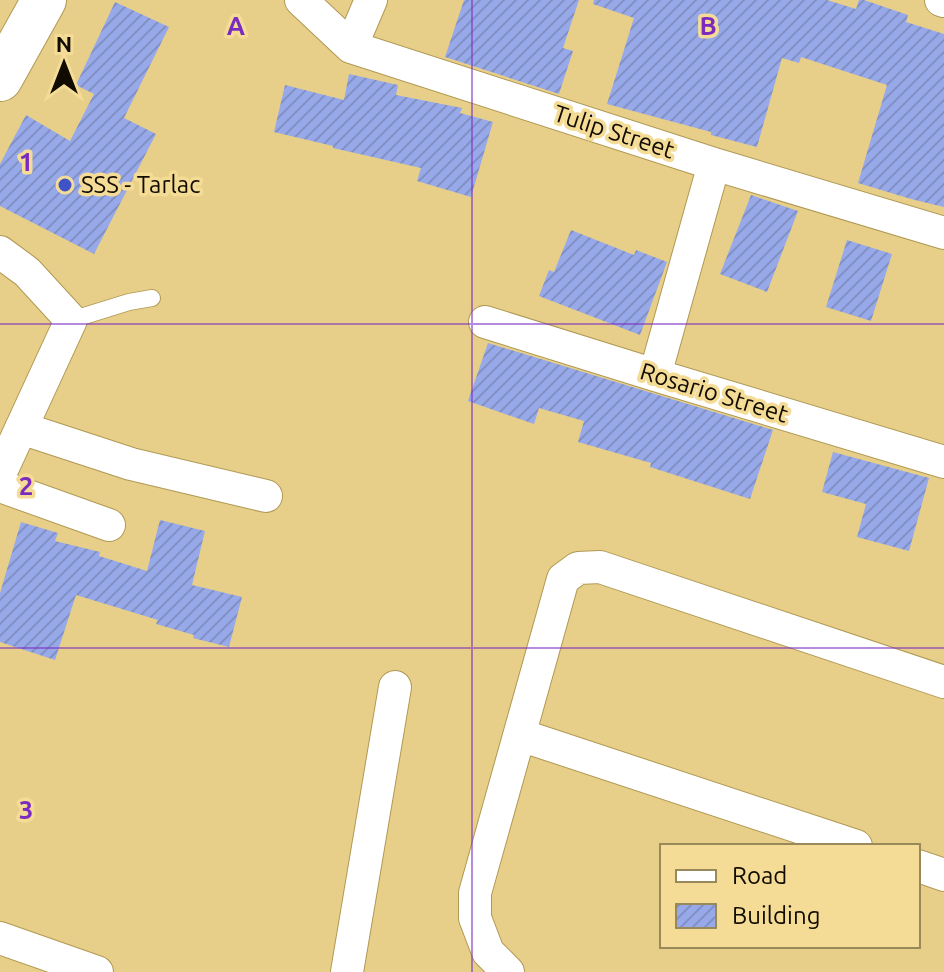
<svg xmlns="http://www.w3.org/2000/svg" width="944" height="972" font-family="Ubuntu,sans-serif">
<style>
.building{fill:url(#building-hatch)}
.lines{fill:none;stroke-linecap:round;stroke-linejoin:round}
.lane-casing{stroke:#b09954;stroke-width:18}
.street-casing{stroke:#b09954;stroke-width:34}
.secondary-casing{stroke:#b09954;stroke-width:46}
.lane{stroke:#fff;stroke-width:16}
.street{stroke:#fff;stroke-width:32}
.secondary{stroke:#fff;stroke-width:44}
.grid{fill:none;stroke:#7b2cbf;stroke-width:2;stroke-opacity:0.55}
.poi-dot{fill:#4053c6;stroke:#f4dc96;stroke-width:3}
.labels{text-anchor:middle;stroke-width:7;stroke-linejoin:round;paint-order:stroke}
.street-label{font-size:24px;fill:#110b00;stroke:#f4dc96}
.poi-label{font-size:24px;fill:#110b00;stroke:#f4dc96;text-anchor:start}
.grid-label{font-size:26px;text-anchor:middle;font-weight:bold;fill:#7b2cbf;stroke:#f4dc96;stroke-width:7;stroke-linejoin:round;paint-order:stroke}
</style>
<defs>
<pattern id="building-hatch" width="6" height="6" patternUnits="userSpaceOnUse" patternTransform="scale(2)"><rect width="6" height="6" fill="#97a9e8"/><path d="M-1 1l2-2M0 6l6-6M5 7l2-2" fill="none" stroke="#8190c5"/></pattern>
</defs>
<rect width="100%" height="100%" fill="#e7cf89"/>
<!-- building -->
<path class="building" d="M464 0H579L563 48 573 51 559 94 445 57Z
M594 0H827L856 9 859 0H864L908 15 906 22 944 34V207L911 199 858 183 887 85 801 57 799 63 782 58 757 147 711 135V132L607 104 634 18 593 4Z
M115 2 169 27 124 118 156 134 94 254 0 206V164L26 115 70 141 94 94 76 85Z
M349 74 398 85 396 95 462 108 460 113 493 122 471 197 417 181 421 168 333 148V146L274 132 285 85 344 100Z
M751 195 798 211 767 292 720 274Z
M571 230 634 255 636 250 667 262 640 335 539 296 549 270 554 272Z
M847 240 892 254 871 321 826 307Z
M488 343 773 430 750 499 650 467 651 463 578 442 584 421 539 408 534 424 468 401Z
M833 452 929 478 909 551 857 537 866 504 822 492Z
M160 520 205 531 192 585 242 597 229 647 193 638 194 635 156 624 158 620 76 595 55 660 0 642V593L21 522 58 533 55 541 100 552 99 556 147 571Z"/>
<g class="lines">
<defs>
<path id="lane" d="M71 320 129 302 152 298"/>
<path id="street" d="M301 0 351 47 714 164 944 233
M941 0 944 1
M351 47 371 0
M0 252 27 272 71 320 0 474
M485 322 655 375 944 462
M655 375 714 164
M21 428 131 464 266 496
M0 486 109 525
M520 735 856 846
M918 866 944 875
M0 938 97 972
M347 972 395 687
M508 972 488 952 475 918V893L563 579 578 568 600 567 944 682"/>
<path id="secondary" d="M0 79 44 0"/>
</defs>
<!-- lane casing -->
<use href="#lane" class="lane-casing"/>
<!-- street casing -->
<use href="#street" class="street-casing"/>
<!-- secondary casing -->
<use href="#secondary" class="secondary-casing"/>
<!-- lane -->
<use href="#lane" class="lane"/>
<!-- street -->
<use href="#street" class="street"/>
<!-- secondary -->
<use href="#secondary" class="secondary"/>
</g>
<!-- grid -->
<path class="grid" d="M472 0V972M0 324H944M0 648H944"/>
<!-- markers -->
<circle class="poi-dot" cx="65" cy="185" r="8"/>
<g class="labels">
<!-- street labels -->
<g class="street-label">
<text transform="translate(614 132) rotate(18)" y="8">Tulip Street</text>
<text transform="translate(714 393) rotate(17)" y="8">Rosario Street</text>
</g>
<!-- poi labels -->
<g class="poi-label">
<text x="81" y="193">SSS - Tarlac</text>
</g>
</g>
<g class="grid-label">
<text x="236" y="35">A</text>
<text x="708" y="35">B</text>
<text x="26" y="171">1</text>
<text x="26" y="495">2</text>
<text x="26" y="819">3</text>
</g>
<!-- legend -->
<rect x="660" y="844" width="260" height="104" fill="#f4dc96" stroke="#99885a" stroke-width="2"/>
<rect x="676" y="870" width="40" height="12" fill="#ffffff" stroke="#99885a" stroke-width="2"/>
<text x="732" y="884" font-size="24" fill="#110b00">Road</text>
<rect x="676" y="904" width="40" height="24" fill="url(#building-hatch)" stroke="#99885a" stroke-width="2"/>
<text x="732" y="924" font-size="24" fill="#110b00">Building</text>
<!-- north arrow -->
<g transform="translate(64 64)" stroke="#f4dc96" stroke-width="6" paint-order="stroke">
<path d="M0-6L14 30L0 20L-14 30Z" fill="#110b00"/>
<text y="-12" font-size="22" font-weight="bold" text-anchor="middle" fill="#110b00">N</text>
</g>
</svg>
